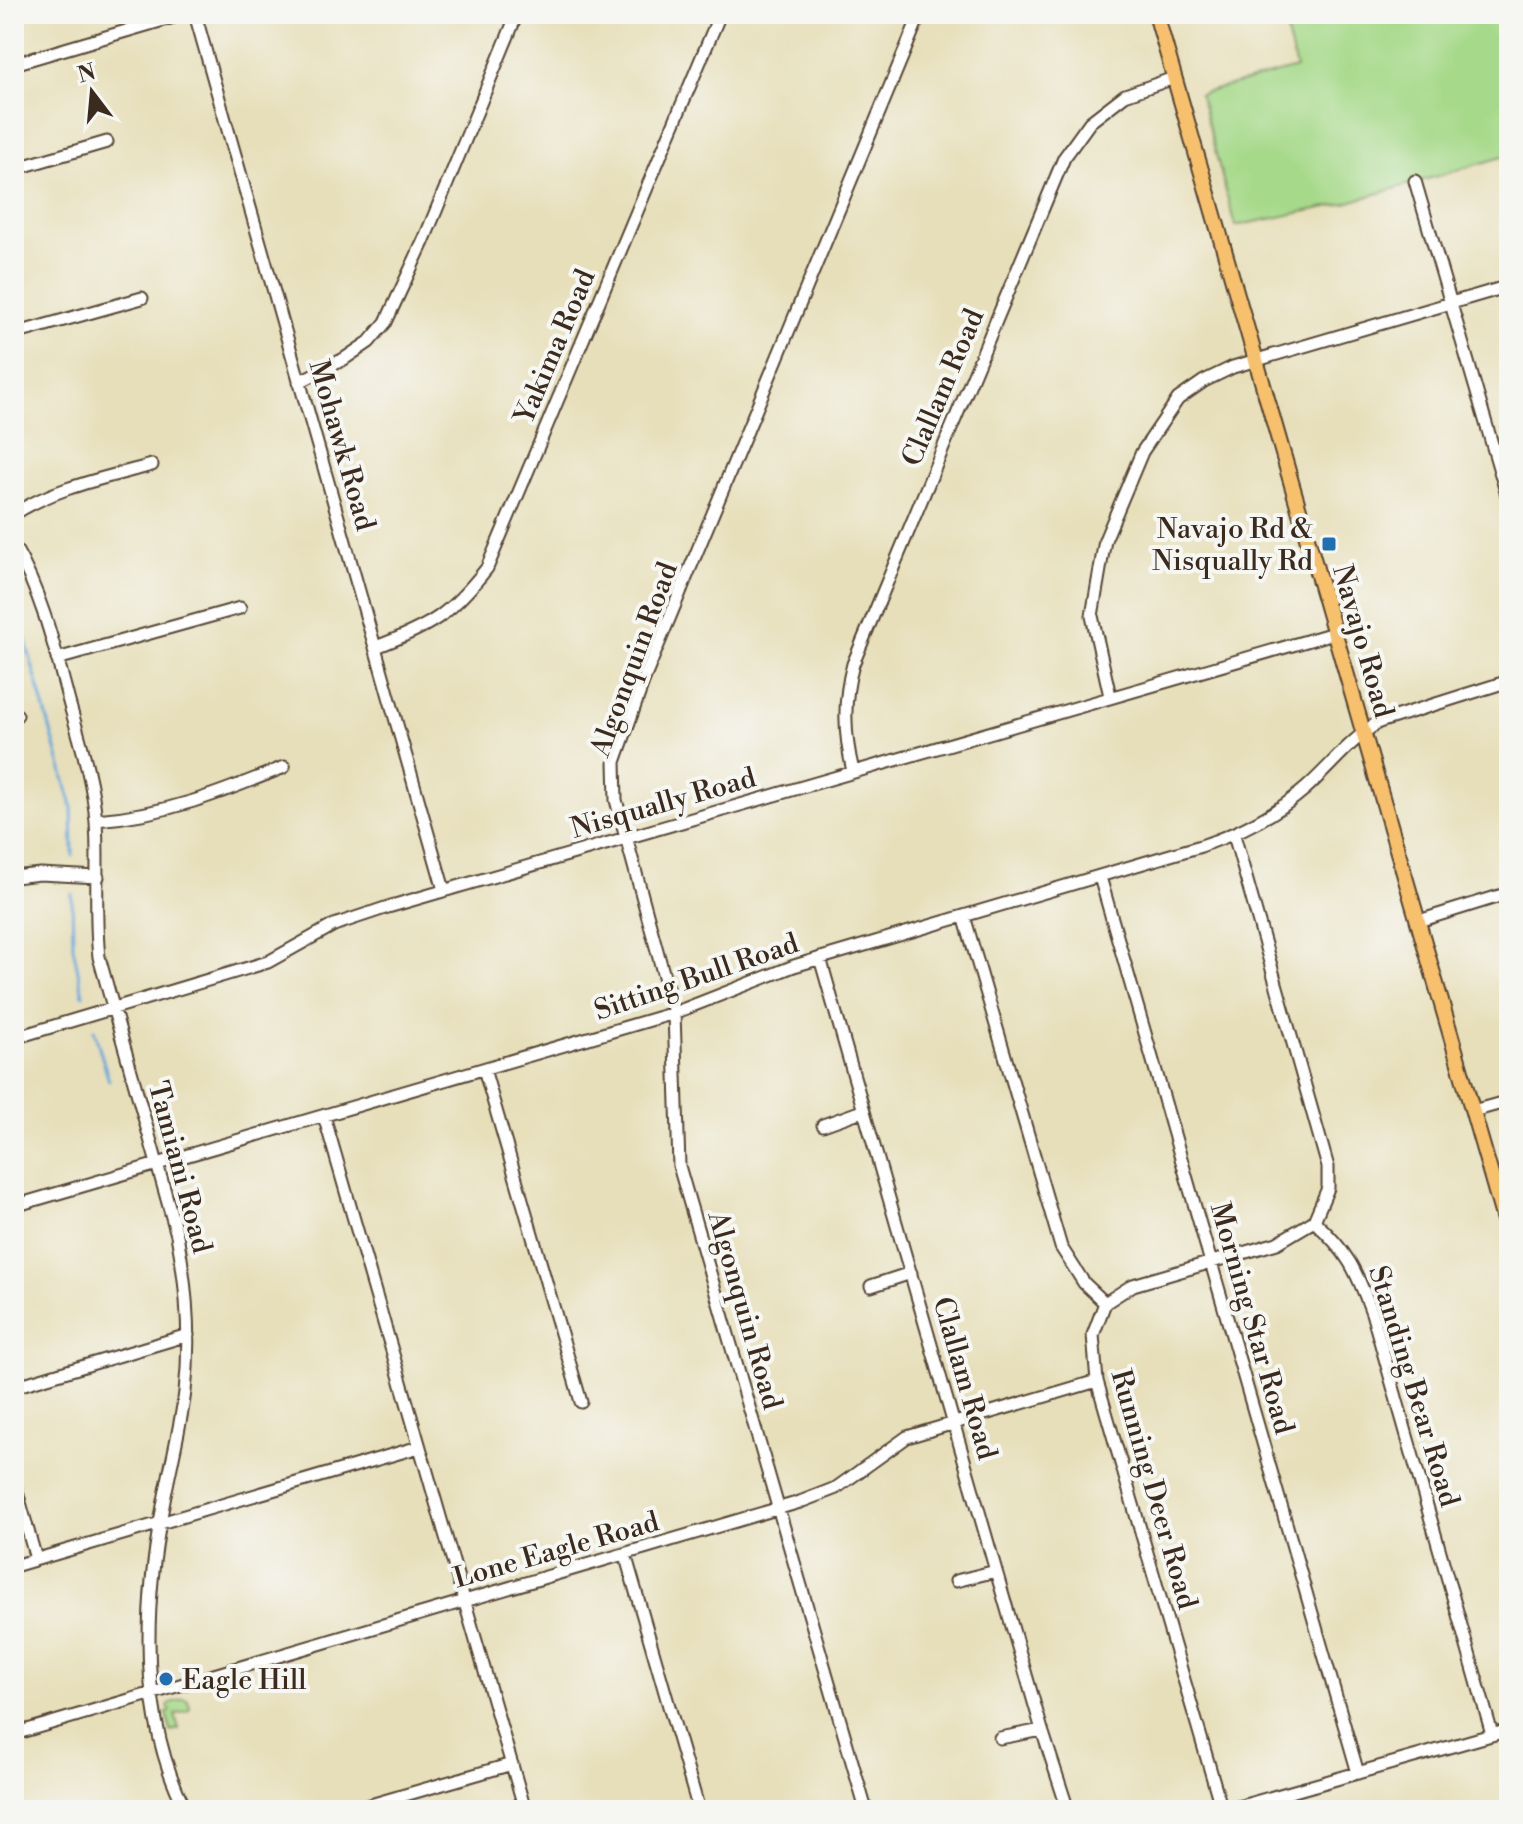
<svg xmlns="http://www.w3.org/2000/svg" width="1523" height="1824" font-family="'Libre Bodoni',serif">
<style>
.green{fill:#a6d989;stroke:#708254;stroke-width:2}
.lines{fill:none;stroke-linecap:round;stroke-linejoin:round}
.stream{stroke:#69a8dc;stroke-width:3}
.minor-casing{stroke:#554535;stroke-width:15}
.major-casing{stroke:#554535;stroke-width:18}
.minor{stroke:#fff;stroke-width:11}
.major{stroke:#f7c06c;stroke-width:14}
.poi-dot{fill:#1f6fb2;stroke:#f6f6f2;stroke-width:3}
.labels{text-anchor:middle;stroke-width:8;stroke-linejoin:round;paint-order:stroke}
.street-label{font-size:28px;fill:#3b2a1e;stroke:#f6f6f2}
.poi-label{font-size:28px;fill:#3b2a1e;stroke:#f6f6f2;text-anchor:end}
</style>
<rect width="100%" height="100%" fill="#f6f6f2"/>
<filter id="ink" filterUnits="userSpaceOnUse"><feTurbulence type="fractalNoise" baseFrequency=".0125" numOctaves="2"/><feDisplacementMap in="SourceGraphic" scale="16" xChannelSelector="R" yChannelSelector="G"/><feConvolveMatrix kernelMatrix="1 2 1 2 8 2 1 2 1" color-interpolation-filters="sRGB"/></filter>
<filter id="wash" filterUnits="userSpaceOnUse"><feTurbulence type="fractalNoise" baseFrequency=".006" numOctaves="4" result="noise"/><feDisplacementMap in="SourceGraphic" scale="32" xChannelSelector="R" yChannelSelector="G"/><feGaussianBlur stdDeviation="1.8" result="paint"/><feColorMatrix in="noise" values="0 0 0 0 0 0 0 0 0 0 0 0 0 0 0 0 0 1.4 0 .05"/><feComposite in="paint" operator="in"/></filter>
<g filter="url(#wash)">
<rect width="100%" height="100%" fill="#e7dfba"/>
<!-- green -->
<path class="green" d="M1282 14H1509V155L1342 204 1235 226 1200 94 1296 68Z
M184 1699 188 1701 190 1708 188 1711 175 1715 179 1729 171 1731 166 1713 170 1712 168 1706 171 1703Z"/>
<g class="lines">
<!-- stream -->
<path class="stream" d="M14 600 72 806 73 856
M72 894 73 947 83 995
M94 1030 109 1081"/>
</g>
</g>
<g filter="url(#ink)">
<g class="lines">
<defs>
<path id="minor" d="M195 14 444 890
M14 64 184 14
M14 169 107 142
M1415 181 1509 502
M14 334 142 298
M299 382 344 359 369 342 386 322 424 240 517 14
M14 514C56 487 105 478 152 465
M14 546C42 594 55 649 69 702 80 741 93 781 96 822 99 867 94 912 99 957L177 1235C187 1287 191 1339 185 1392 180 1430 170 1468 163 1506 144 1604 138 1718 186 1810
M376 647C431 626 450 615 487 568L720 14
M57 659 240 608
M1110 696 1092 616 1105 540 1142 452 1178 399 1204 381 1233 367 1509 286
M14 716 17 715
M853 771C844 734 843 701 853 664L1064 158 1090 122 1125 95 1174 78
M96 820C165 815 221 793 284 767
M1234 835 1328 1167V1188L1314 1221
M14 877 40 874 98 877
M1100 877 1358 1773
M964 916 1061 1247 1084 1283 1105 1303
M1419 921 1509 893
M820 958 996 1571 1042 1730 1068 1810
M14 1038 268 962 334 925 388 907 1334 633
M484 1069 581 1402
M1473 1111 1509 1101
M324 1116 525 1810
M823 1125 862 1111
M14 1206 674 1013 794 966 1201 846C1239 833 1274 816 1305 789 1330 767 1350 740 1379 722L1509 681
M1314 1221C1348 1252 1356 1270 1372 1313L1492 1734
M871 1286 911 1273
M1105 1303 1093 1335 1097 1381 1222 1810
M1105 1303 1133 1285 1277 1243 1314 1221
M14 1387 188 1335
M14 1481 36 1559
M625 1554 699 1810
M14 1566 419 1447
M956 1581 996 1571
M14 1734 800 1502 836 1488 907 1437 1097 1381
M1000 1738 1042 1730
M353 1810 512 1764
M866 1810 679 1166 674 1013 616 800 615 762 645 677 920 14
M1227 1810 1509 1730"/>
<path id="major" d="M1156 14 1509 1237"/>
</defs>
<!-- minor casing -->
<use href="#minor" class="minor-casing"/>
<!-- major casing -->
<use href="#major" class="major-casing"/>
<!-- minor -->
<use href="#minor" class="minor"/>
<!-- major -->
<use href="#major" class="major"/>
</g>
</g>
<!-- markers -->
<g class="poi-dot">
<rect x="1321" y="536" width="16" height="16" rx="4"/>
<circle cx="166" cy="1679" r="8"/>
</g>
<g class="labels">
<!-- street labels -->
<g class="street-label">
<text transform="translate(554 346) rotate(-67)" y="10">Yakima Road</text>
<text transform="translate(942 387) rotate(-67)" y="10">Clallam Road</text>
<text transform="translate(343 445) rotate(74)" y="10">Mohawk Road</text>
<text transform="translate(1364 641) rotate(74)" y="10">Navajo Road</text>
<text transform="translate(633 659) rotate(-70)" y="10">Algonquin Road</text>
<text transform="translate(663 802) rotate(-16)" y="10">Nisqually Road</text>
<text transform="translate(696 976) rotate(-19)" y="10">Sitting Bull Road</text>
<text transform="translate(181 1167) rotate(75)" y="10">Tamiani Road</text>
<text transform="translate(746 1310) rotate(74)" y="10">Algonquin Road</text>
<text transform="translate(1253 1318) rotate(74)" y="10">Morning Star Road</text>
<text transform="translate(966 1378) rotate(74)" y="10">Clallam Road</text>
<text transform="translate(1415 1386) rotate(73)" y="10">Standing Bear Road</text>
<text transform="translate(1155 1489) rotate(74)" y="10">Running Deer Road</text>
<text transform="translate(556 1549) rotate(-16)" y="10">Lone Eagle Road</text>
</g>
<!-- poi labels -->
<g class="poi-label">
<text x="1313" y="538">Navajo Rd &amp;<tspan x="1313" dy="32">Nisqually Rd</tspan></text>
<text x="182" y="1689" text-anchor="start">Eagle Hill</text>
</g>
</g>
<!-- margin -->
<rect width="1523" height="1824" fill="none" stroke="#f6f6f2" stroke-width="48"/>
<!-- north arrow -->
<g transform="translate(92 92) rotate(344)" stroke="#f6f6f2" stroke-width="6" paint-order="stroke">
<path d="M0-6L14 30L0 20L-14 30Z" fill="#3b2a1e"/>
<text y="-12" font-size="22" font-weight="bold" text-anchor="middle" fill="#3b2a1e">N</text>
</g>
</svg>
